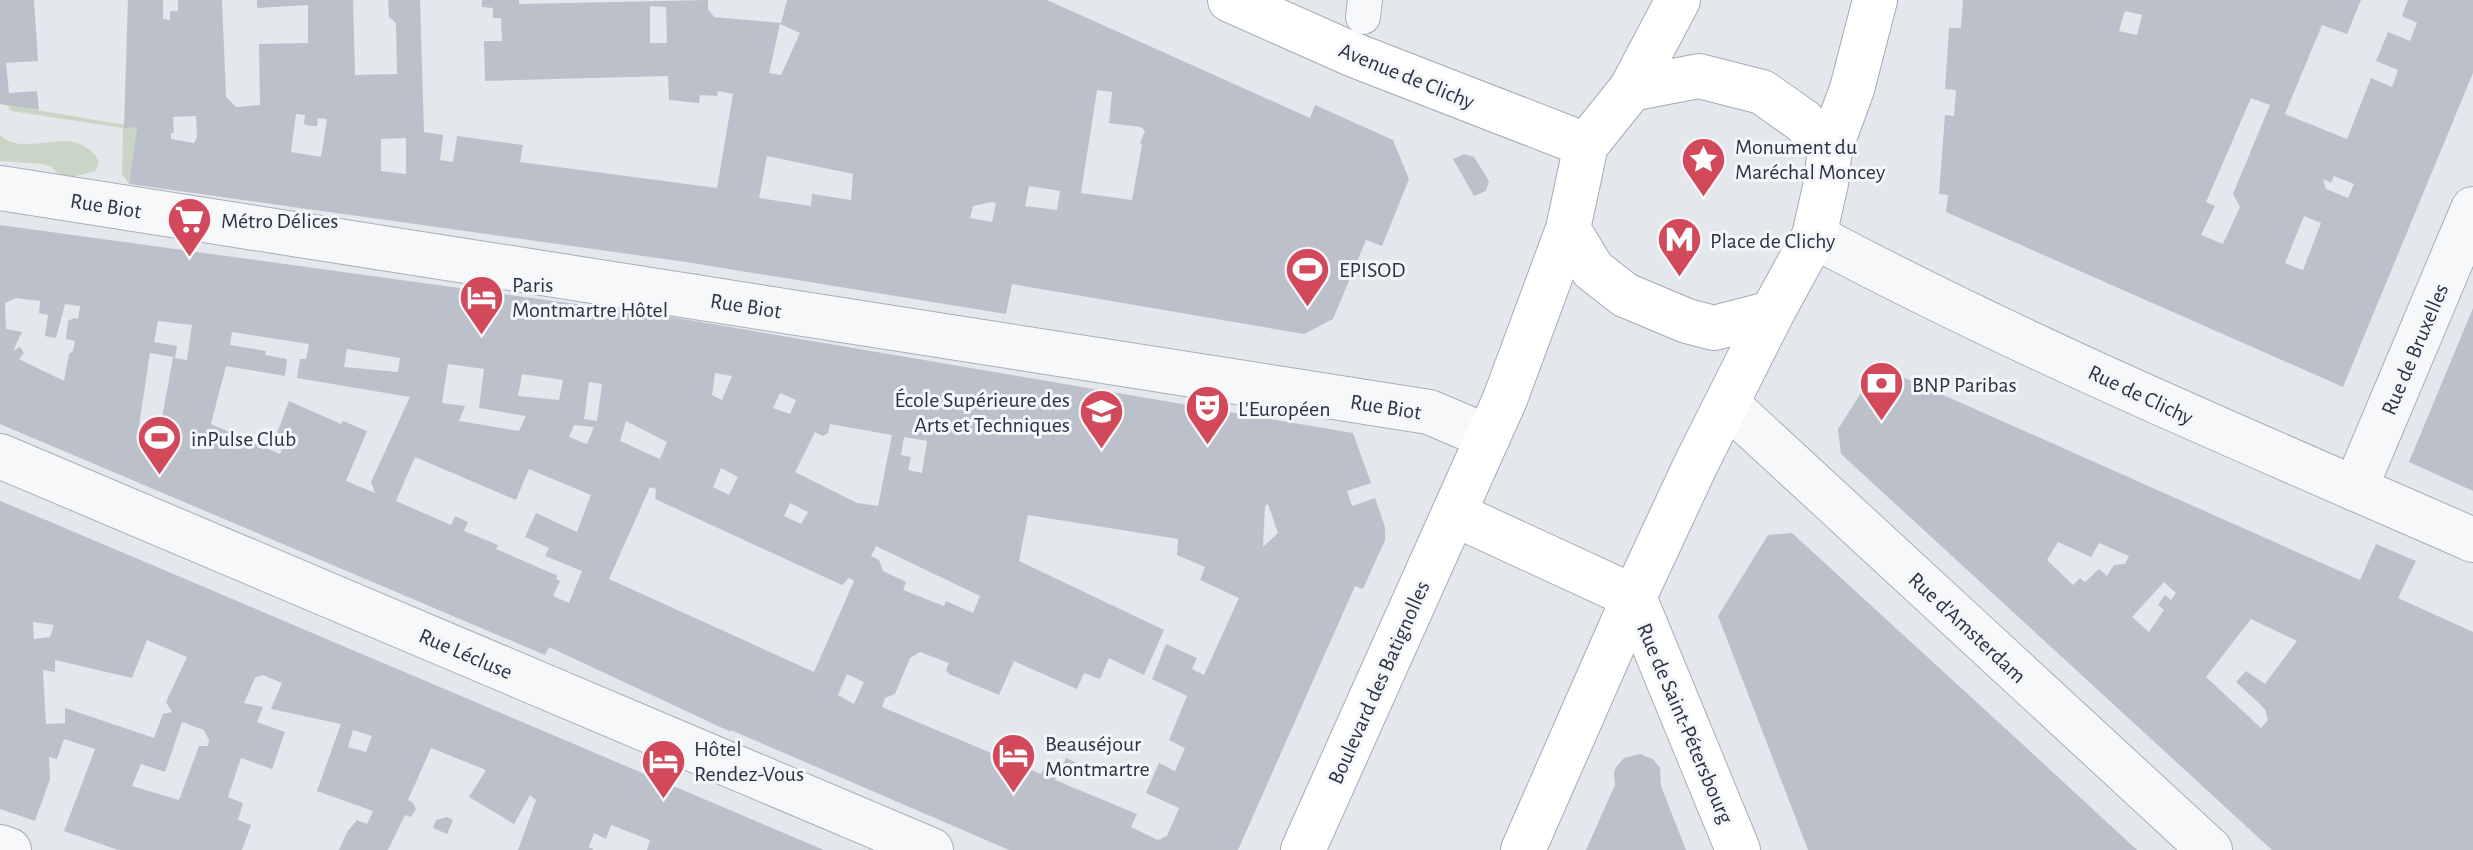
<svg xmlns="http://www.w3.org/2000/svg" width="2473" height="850" font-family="'Alegreya Sans',sans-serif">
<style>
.green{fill:#c9d6c5}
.building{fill:#bbc0ca;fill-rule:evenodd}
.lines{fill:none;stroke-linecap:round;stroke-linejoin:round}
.pedestrian-casing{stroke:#a9aeb7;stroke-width:36}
.minor-casing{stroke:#a9aeb7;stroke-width:46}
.tertiary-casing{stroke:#a9aeb7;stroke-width:46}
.secondary-casing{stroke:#a9aeb7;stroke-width:46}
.primary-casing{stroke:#a3abb8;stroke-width:46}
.pedestrian{stroke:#f7f8fa;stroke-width:34}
.minor{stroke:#f7f8fa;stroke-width:44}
.tertiary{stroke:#f7f8fa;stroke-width:44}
.secondary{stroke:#fff;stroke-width:44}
.primary{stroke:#fff;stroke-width:44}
.labels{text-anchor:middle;stroke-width:6;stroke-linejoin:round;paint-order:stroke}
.street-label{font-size:22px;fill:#2b3445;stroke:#f4f6f9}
.poi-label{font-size:22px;fill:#2b3445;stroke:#f4f6f9;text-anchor:start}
</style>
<rect width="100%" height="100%" fill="#e4e7ec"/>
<!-- green -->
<path class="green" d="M7 105 137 127 129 184 122 174 123 128 11 111Z
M0 135C27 161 73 119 99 161L95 171 72 177 59 175 52 167 43 164 0 161Z"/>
<!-- building -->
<path class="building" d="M0 0H34L38 61 6 63 9 93 37 91 39 110 0 104Z
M128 0H163V19L170 20V11H178V0H222L226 97 236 107 260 105 259 44 308 43V5L257 8V0H353L355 75 397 74 396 23 389 17 388 0H420L424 132 443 135 440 160 453 162 457 136 523 145 520 162 717 188 733 94 718 91 717 96 700 95 699 103 669 100 668 76 485 81 484 41H502L501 18H493V8L482 7V0H519V4L708 0V9L714 17 781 23 787 0H1047L1310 118 1315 105 1393 140 1409 179 1382 246 1366 240 1333 319 1304 334 1012 284 1006 314 686 262 129 184 137 127 124 128ZM650 6 666 7 667 43H650ZM780 24 800 33 781 75 769 73ZM1097 90 1112 92 1109 123 1141 127 1145 131 1140 143 1142 145 1132 200 1081 193ZM296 114 305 115 304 124 311 126H317L318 118 327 119 321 157 291 152ZM196 116 197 137 194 143 171 139V133H174L173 117ZM406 138V174L381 171V139ZM767 156 853 174 851 200 812 194 811 206 759 198ZM1029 186 1060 191 1057 210 1025 206ZM992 202 996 203 992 222 970 218 973 206Z
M1963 0H2361L2347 34 2322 25 2285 114 2347 139 2371 78 2392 87 2398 70 2376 61 2388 32 2410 41 2417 23 2402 16 2408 0H2473V73L2343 387 1946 212 1948 195 1939 194 1945 115 1954 116 1956 90 1945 89 1949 28H1961ZM2125 11 2142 15 2137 35 2119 31ZM2251 98 2270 105 2233 194 2240 207 2223 244 2201 235 2215 206 2206 202ZM2334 176 2354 184 2348 198 2326 189 2323 179 2331 183ZM2304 216 2321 223 2303 270 2285 263Z
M1464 154 1474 157 1489 181 1486 191 1474 196 1453 159Z
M0 225 671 317 1353 433 1371 483 1347 491 1352 506 1375 498 1385 527V540L1363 589 1355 586 1238 850H1009L731 730V732L549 647 545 655 0 424ZM16 298 40 301 39 313 48 315 45 336 56 338 65 304 80 306 78 319 74 318 68 321 66 339 75 341 73 351 69 354 64 381 19 359 24 353 20 347 13 351 22 332 6 329 5 303ZM158 321 192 325 187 360 175 358 177 346 154 342ZM232 332 309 344 306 359H300L297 378 410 397 371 482 375 493 346 481 367 431 343 421 341 424 289 401 277 433 286 438 280 454 211 424 226 366 285 376 287 359 265 355 266 351 230 345ZM347 349 400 358 398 372 344 367ZM150 353 173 357 159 435 145 433 144 440 137 439ZM448 364 484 369 479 408 526 416 519 431 459 421 465 406 442 403ZM715 373 732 376 722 400 712 395ZM522 374 563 380 559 400 518 396ZM589 382 602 384 597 421 584 419ZM780 393 796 400 790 414 773 408ZM626 421 667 442 660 459 620 441ZM830 424 892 435 878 506 857 503 795 472 815 432 823 436 828 433ZM574 425 594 427 587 444 569 437ZM904 437 927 441 922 473 908 470 911 457 901 455ZM415 457 516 500 529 469 591 495 577 532 536 513 525 537 549 548 545 556 582 571 569 603 553 596 560 581 556 579 558 576 496 549 498 545 464 531 468 522 455 516 451 525 396 501ZM721 468 738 477 729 495 713 487ZM650 487 656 489 655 499 842 585 849 578 854 581 814 672 609 579ZM790 503 808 512 801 524 784 516ZM1268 504 1278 533 1263 547 1265 506ZM1028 515 1178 539 1177 555 1205 567 1200 580 1239 598 1204 675 1192 669 1197 658 1166 644 1152 679 1187 696 1169 740 1185 748 1175 771 1159 763 1146 793 1179 808 1167 836 1158 840 1131 827 1137 814 1055 780 1058 771 1045 766 1041 774 882 707 885 698 895 694 910 658 920 652 949 663 946 670 949 674 999 695 1014 661 1077 689 1084 673 1100 679 1109 658 1144 675 1164 630 1019 561ZM876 546 980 596 973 613 946 601 944 606 903 590 906 582 883 571 879 560 871 556ZM847 674 864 682 854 704 838 695Z
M2473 308V491L2409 462Z
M1878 366 2360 580 2376 544 2416 561 2398 598 2473 632V850H2272L1841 454 1838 429ZM2058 542 2091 557 2099 543 2129 556 2125 564 2114 565 2107 576 2099 569 2085 582 2080 578 2073 585 2047 560ZM2164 582 2176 593 2171 600 2165 595 2158 605 2164 610 2149 632 2132 617ZM2251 619 2297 641 2265 684 2246 671 2236 682 2265 709 2268 720 2261 728 2206 677Z
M0 501 46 520 824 850H647L650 840 611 825 606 839 594 833 589 847 594 850H518L536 800 530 795 514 824 469 797 486 770 431 748 408 800 413 803 416 809 411 817 405 815 388 850H339L347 832 357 820 367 824 373 811 317 791 341 724 271 709 282 683 263 675 255 678 244 703 263 707 257 722 285 732 272 769 241 758 228 797 243 803 238 820 251 825 242 850H118L64 831 95 749 64 739 57 759 49 757 50 779 35 821 0 809ZM33 622 54 625 50 637 34 639ZM147 640 187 657 166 702 172 712 163 714 154 738 65 708V723L46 724 43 670 55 672V660L132 678ZM182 722 204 730 209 740 208 746H199L179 800 132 786 141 764 165 772ZM353 730 372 736 366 752 348 747Z
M1792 533 2019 741 2137 850H1808L1718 616 1768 535Z
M1640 754 1653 759 1660 768 1661 786 1686 850H1586L1615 785 1614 773 1616 767 1624 758Z
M1066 758 1079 764 1075 775 1061 769Z
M447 817 453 820 447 834 433 828 436 820Z"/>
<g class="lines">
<defs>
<path id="pedestrian" d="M1363 17 1365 0"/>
<path id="minor" d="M0 188 1429 412 1488 437
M1727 404 2210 850
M0 456 931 850
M2355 489 2473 209
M0 847 9 850"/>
<path id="tertiary" d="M1814 236C2028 350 2252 443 2473 540"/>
<path id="secondary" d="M1454 514 1634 597 1738 850"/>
<path id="primary" d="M1230 0 1354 55 1586 145
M1631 89 1699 76 1762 92 1803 121 1830 149
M1568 229 1593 270 1625 295 1687 321 1714 328 1772 313
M1303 850 1505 399 1568 229 1586 145 1631 89 1678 0
M1523 850 1634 597 1696 464 1772 313 1814 236 1826 183 1830 149 1852 89 1875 0"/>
</defs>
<!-- pedestrian casing -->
<use href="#pedestrian" class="pedestrian-casing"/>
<!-- minor casing -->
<use href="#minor" class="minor-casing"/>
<!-- tertiary casing -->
<use href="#tertiary" class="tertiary-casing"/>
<!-- secondary casing -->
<use href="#secondary" class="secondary-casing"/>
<!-- primary casing -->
<use href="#primary" class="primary-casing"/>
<!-- pedestrian -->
<use href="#pedestrian" class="pedestrian"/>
<!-- minor -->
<use href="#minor" class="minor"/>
<!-- tertiary -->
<use href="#tertiary" class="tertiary"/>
<!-- secondary -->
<use href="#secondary" class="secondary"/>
<!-- primary -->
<use href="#primary" class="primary"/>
</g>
<!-- icons -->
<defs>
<symbol id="sight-pin" viewBox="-11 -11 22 30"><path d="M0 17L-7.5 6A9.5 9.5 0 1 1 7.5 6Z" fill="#d1495b" stroke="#f4f6f9"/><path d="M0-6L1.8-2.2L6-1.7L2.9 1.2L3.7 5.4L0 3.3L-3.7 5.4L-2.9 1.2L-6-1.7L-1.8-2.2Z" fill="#fff"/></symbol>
<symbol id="supermarket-pin" viewBox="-11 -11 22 30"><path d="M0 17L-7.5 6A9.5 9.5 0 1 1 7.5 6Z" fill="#d1495b" stroke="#f4f6f9"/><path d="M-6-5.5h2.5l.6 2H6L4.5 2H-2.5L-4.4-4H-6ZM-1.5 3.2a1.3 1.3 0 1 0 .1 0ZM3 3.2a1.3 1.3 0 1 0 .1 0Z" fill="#fff"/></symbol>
<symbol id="metro-pin" viewBox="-11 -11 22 30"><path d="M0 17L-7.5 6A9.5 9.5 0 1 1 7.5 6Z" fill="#d1495b" stroke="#f4f6f9"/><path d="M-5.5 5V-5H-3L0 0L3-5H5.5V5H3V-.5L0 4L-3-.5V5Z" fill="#fff"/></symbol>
<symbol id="stadium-pin" viewBox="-11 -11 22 30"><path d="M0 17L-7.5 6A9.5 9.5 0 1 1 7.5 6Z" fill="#d1495b" stroke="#f4f6f9"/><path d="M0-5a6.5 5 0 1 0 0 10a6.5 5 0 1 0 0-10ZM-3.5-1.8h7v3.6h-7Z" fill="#fff"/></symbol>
<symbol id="hotel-pin" viewBox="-11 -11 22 30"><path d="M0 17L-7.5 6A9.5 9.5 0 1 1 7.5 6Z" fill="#d1495b" stroke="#f4f6f9"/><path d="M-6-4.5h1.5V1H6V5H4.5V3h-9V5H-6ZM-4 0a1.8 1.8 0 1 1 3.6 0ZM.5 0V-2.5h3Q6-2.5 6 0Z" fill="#fff"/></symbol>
<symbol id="bank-pin" viewBox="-11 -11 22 30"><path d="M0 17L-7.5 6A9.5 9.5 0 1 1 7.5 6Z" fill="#d1495b" stroke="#f4f6f9"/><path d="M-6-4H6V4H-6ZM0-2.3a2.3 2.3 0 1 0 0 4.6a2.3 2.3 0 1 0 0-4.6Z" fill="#fff"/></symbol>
<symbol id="theatre-pin" viewBox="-11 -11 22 30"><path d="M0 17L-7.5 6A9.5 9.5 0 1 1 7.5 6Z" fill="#d1495b" stroke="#f4f6f9"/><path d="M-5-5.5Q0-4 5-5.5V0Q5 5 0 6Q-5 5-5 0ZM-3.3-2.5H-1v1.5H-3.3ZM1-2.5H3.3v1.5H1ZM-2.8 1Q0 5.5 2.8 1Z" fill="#fff"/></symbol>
<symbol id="university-pin" viewBox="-11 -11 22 30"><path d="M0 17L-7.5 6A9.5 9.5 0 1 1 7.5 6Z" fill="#d1495b" stroke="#f4f6f9"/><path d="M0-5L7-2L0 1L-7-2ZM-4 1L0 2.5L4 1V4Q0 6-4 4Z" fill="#fff"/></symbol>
</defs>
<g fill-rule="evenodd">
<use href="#sight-pin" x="1678" y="134" width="51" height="69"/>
<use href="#supermarket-pin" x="164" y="194" width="51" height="69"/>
<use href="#metro-pin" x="1654" y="214" width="51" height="69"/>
<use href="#stadium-pin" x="1282" y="244" width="51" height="69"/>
<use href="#hotel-pin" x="456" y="272" width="51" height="69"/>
<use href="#bank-pin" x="1856" y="358" width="51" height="69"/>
<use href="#theatre-pin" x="1182" y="382" width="51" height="69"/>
<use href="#university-pin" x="1076" y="386" width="51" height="69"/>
<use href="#stadium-pin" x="134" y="412" width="51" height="69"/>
<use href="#hotel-pin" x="988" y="730" width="51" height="69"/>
<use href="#hotel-pin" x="638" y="736" width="51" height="69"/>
</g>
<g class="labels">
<!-- street labels -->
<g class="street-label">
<text transform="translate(1407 75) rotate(22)" y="8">Avenue de Clichy</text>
<text transform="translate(106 205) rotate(9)" y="8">Rue Biot</text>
<text transform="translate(746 305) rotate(9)" y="8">Rue Biot</text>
<text transform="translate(2414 349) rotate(-67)" y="8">Rue de Bruxelles</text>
<text transform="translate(2141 394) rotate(25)" y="8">Rue de Clichy</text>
<text transform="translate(1386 406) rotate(9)" y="8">Rue Biot</text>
<text transform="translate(1968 627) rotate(43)" y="8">Rue d'Amsterdam</text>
<text transform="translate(466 653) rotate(23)" y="8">Rue Lécluse</text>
<text transform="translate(1378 682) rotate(-66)" y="8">Boulevard des Batignolles</text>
<text transform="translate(1686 723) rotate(67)" y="8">Rue de Saint-Pétersbourg</text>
</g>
<!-- poi labels -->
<g class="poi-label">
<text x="1735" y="154">Monument du<tspan x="1735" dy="25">Maréchal Moncey</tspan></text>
<text x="221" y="228">Métro Délices</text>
<text x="1710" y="248">Place de Clichy</text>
<text x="1339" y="277">EPISOD</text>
<text x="512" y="292">Paris<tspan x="512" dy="25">Montmartre Hôtel</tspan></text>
<text x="1912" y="392">BNP Paribas</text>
<text x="1070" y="407" text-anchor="end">École Supérieure des<tspan x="1070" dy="25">Arts et Techniques</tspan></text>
<text x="1238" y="416">L'Européen</text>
<text x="191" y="446">inPulse Club</text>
<text x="1045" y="751">Beauséjour<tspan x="1045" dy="25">Montmartre</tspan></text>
<text x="694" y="756">Hôtel<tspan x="694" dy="25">Rendez-Vous</tspan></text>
</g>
</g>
</svg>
